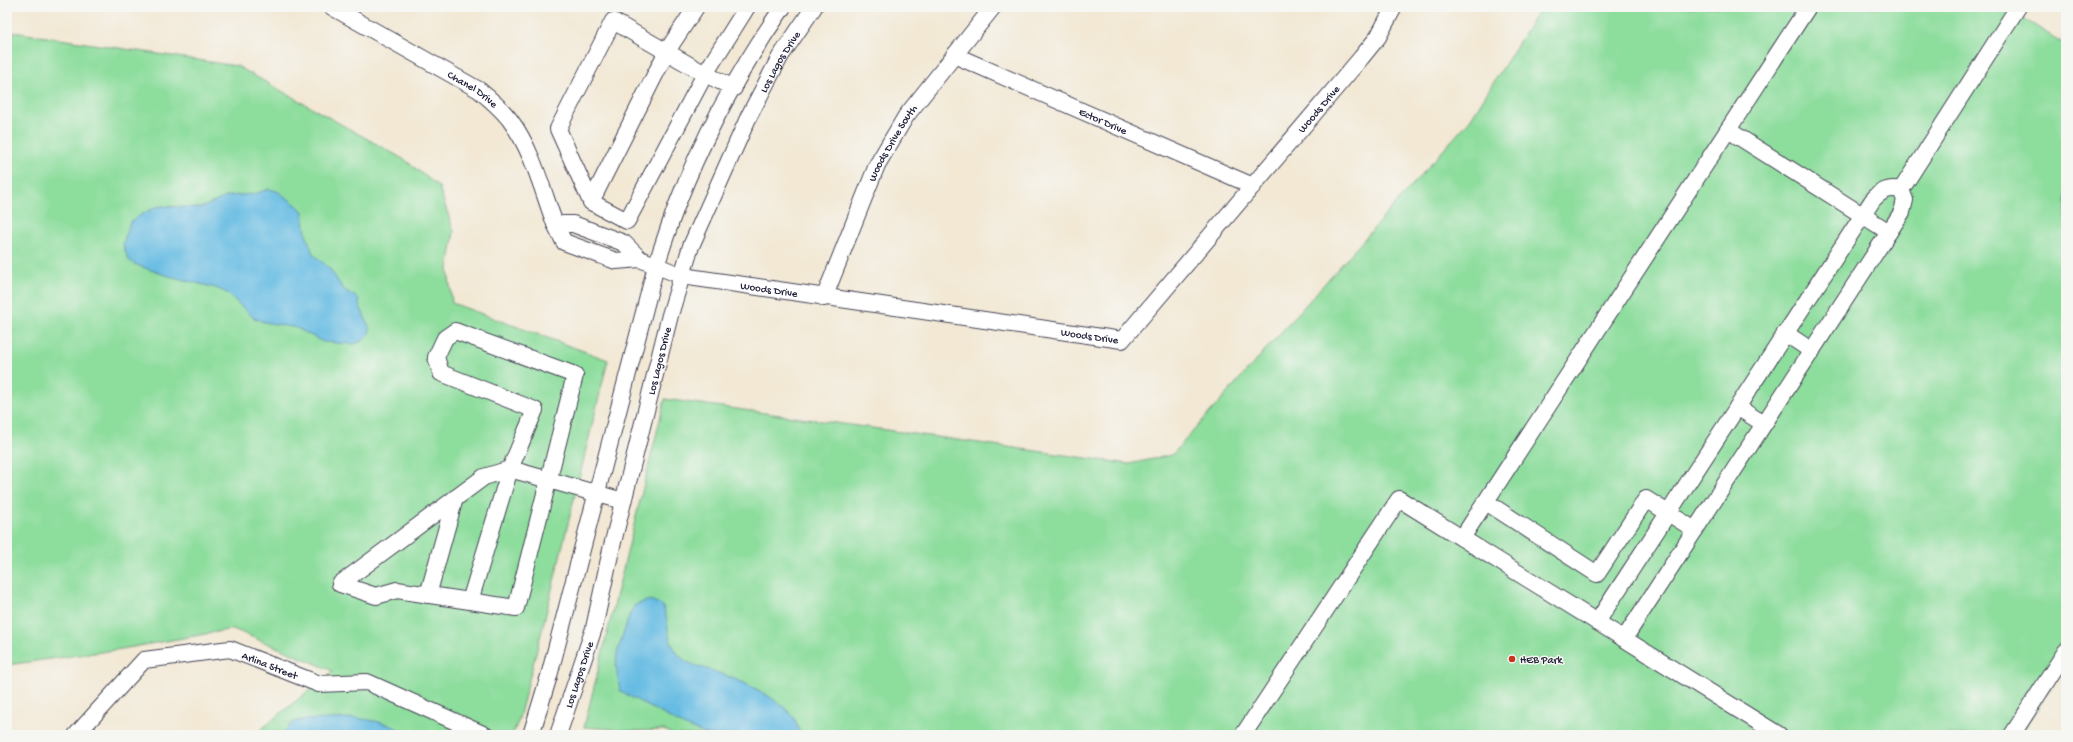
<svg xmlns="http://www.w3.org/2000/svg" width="2073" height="742" font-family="'Gochi Hand',sans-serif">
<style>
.green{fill:#8ddd9d;stroke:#58806c}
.water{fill:#66bce3;stroke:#446f8f}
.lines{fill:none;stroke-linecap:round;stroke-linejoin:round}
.minor-casing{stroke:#414052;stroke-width:18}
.minor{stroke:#fff;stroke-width:16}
.poi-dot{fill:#c8321e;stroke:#f6f6f2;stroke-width:1.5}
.labels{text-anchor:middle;stroke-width:3;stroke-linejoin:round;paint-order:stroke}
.street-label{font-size:11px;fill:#22223b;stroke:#f6f6f2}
.poi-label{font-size:11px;fill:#22223b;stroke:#f6f6f2;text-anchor:start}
</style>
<rect width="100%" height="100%" fill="#f6f6f2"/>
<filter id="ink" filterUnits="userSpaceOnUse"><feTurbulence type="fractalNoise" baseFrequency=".025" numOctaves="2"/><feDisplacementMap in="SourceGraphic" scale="8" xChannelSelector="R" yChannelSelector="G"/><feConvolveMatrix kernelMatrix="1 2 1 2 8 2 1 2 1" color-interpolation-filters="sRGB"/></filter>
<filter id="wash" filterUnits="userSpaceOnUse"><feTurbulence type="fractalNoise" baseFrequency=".012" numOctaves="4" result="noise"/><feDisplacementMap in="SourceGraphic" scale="16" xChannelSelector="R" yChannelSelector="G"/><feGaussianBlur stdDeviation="0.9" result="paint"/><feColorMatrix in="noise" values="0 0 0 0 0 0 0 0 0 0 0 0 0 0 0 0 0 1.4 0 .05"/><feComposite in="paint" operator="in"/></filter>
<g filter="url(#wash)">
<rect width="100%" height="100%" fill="#f2e8d4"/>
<!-- green -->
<path class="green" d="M1541 7H2005L2066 45V664L2021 735H674L664 730 636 731 584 727 665 399 1129 464 1172 455 1470 120Z
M7 31 237 66 405 160 439 187 454 232 448 269 452 303 608 360 542 630 518 722 512 735H254L333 671 233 629 122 649 7 665Z"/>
<!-- water -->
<path class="water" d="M269 189 277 191 298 206 303 212 306 234 313 254 330 269 343 289 359 299V304L370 329 369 334 362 341 354 344 323 342 297 328 264 322 254 318 227 293 216 288 165 275 134 264 128 259 123 245 127 231 130 222 144 213 159 206 201 208 228 196 254 194Z
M650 600 662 605C672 625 663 640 682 658 689 665 705 668 716 672 740 680 769 693 788 711 795 717 798 726 800 735H708L683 725 620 691 616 666 617 653 630 613 635 605Z
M355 718C370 720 395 723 406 735H280L294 722 303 720Z"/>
</g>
<g filter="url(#ink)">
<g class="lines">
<defs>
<g id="minor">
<path id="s1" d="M332 7 479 90C490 99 501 108 510 120 532 149 542 189 555 224"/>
<path id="s2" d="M954 55 1253 186"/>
<path d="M734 88 705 74 613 21 558 129 591 202 627 221 705 74 747 7"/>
<path d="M1728 130 1889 232"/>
<path d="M1901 190 2018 7"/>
<path d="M591 202 667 51 696 7"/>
<path id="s3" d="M640 259 616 261 564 242 555 224H573L624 243 640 259 682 276 1122 340 1361 58 1378 37 1394 7"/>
<path id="s4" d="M824 298 877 165 906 116 993 7"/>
<path d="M1785 333 1812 351"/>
<path d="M1737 407 1764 424"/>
<path d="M1486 502 1597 574 1646 499 1695 530"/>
<path d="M1462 538 1808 7"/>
<path d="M428 595 455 498"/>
<path d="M470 601 510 469 535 410 441 373 436 357 445 338 455 331 575 375 516 608 397 590 376 596 340 584 484 477 510 469 623 501"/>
<path d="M1597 622 1872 201C1880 191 1889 187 1901 190"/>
<path d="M1624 639 1902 212 1905 200 1901 190"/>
<path id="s5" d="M76 735 144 660 230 649 319 684 367 682 485 735"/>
<path d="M531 735 549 676 656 266C663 245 670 223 678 202 704 135 742 66 783 7"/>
<path id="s6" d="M558 735 594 628 611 550 670 315 691 246 749 116 780 57 814 7"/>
<path d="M1243 735 1399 499 1779 735"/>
<path d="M2012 735 2066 651"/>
</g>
</defs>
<!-- minor casing -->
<use href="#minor" class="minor-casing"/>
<!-- minor -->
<use href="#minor" class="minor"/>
</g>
</g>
<!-- markers -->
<circle class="poi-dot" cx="1512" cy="659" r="4"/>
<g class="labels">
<!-- street labels -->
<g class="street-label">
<text dy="4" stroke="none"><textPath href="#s6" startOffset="712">Los Lagos Drive</textPath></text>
<text dy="4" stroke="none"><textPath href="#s1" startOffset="163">Chanel Drive</textPath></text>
<text dy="4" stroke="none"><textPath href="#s3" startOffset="988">Woods Drive</textPath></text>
<text dy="4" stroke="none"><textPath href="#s2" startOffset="163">Ector Drive</textPath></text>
<text dy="4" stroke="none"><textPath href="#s4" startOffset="170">Woods Drive South</textPath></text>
<text dy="4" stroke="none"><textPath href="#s3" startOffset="328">Woods Drive</textPath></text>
<text dy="4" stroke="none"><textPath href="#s3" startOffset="652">Woods Drive</textPath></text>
<text dy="4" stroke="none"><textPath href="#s6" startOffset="388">Los Lagos Drive</textPath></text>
<text dy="4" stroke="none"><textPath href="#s5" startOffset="231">Arlina Street</textPath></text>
<text dy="4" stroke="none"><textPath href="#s6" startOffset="64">Los Lagos Drive</textPath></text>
</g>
<!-- poi labels -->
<g class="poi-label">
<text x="1520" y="663">HEB Park</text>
</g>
</g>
<!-- margin -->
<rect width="2073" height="742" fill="none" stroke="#f6f6f2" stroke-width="24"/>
</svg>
